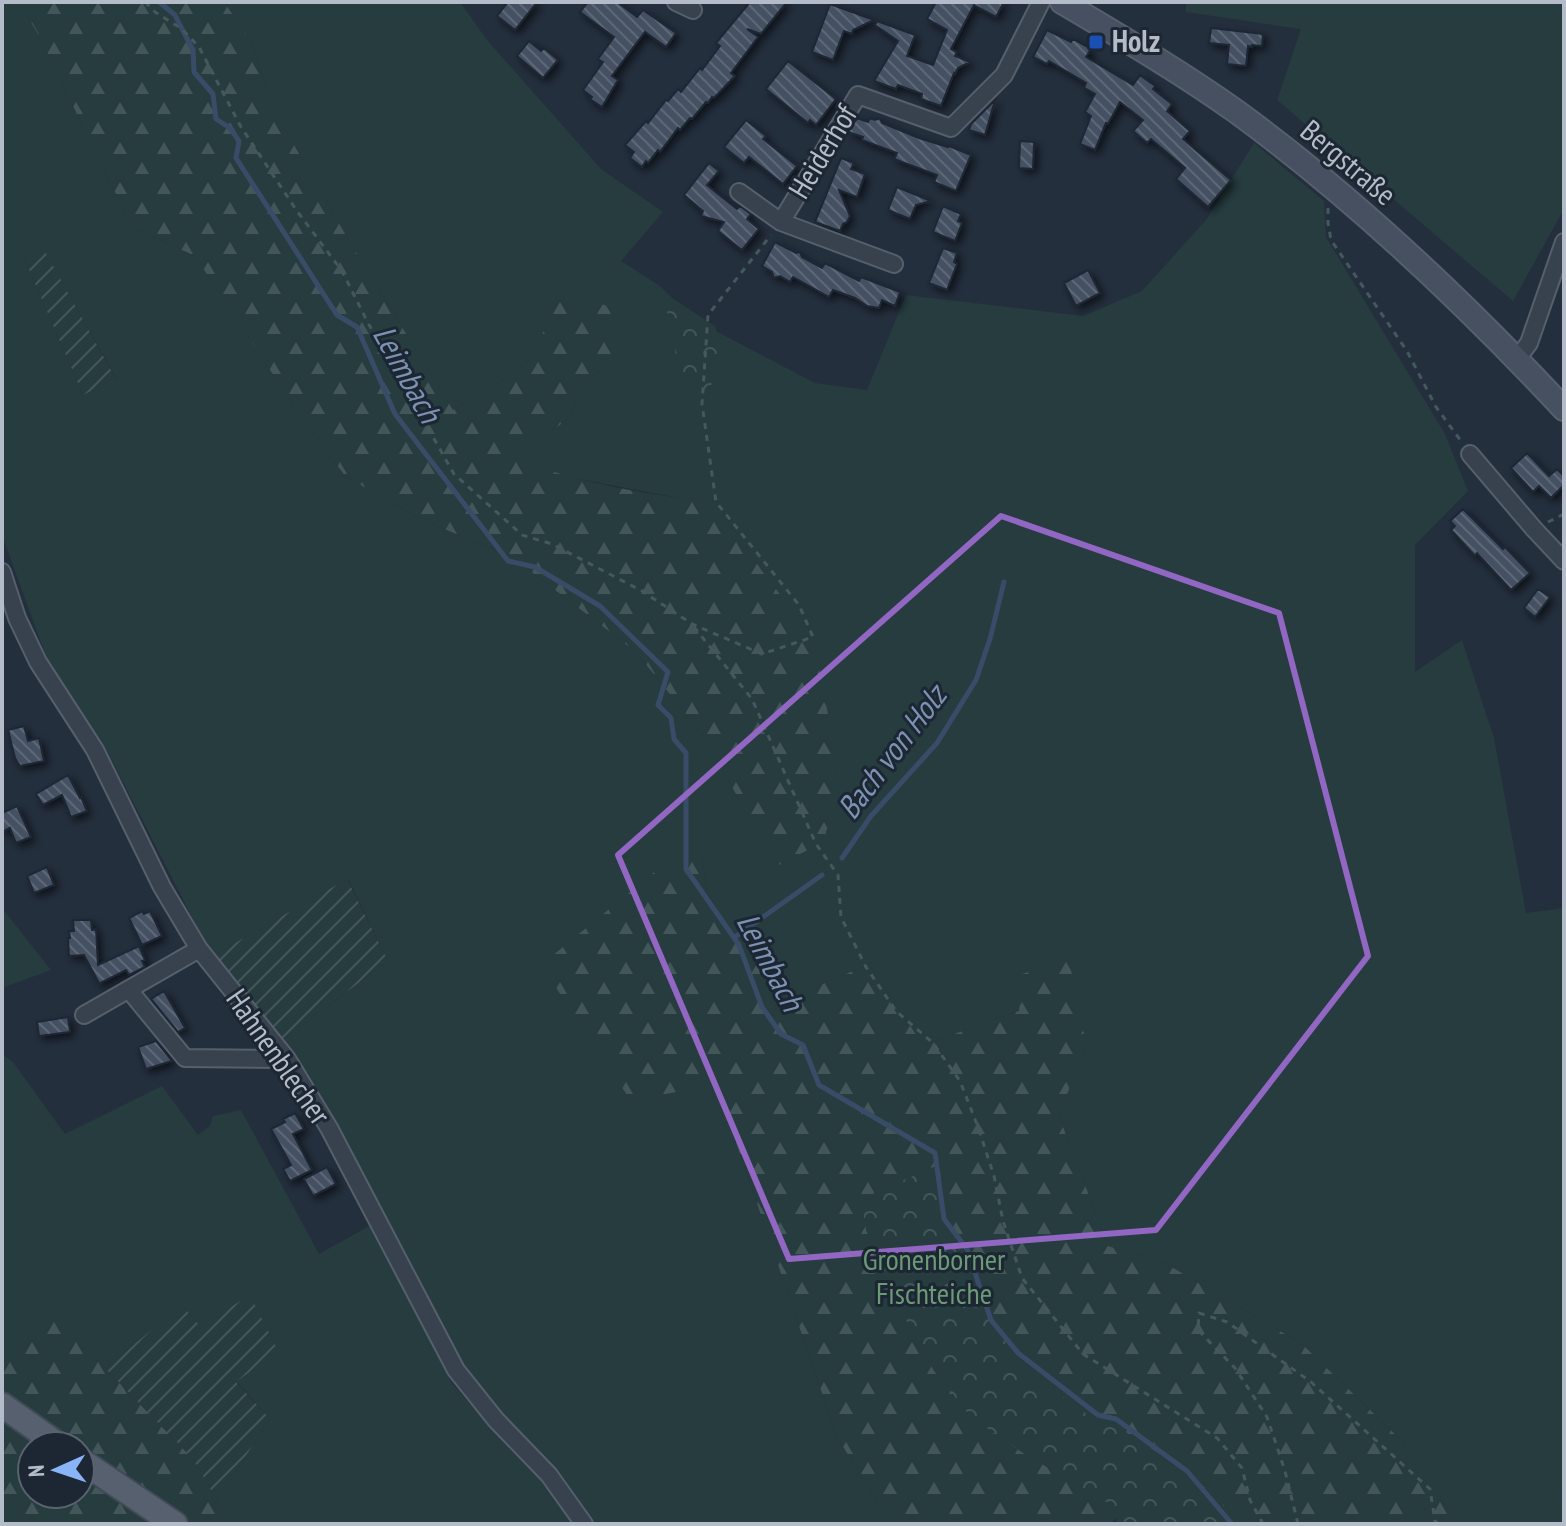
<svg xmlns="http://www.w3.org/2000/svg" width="1566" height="1526" font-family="'PT Sans Narrow',sans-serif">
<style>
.grass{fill:#263c3f;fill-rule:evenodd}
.forest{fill:url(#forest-firs);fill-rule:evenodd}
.park{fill:url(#park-crowns)}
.garden{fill:url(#garden-furrows)}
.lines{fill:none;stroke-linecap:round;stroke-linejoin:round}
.stream{stroke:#394c67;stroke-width:5}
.building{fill:url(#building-back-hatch);stroke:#1f2835;stroke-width:2;filter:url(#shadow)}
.street-casing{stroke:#565f6c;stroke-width:20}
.secondary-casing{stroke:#565f6c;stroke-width:26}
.primary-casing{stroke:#414a57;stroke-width:28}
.path{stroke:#44595c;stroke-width:3;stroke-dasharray:6 6;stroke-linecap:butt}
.street{stroke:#38414e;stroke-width:16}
.secondary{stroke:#465061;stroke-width:22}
.primary{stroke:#56606e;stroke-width:24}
.marked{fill:none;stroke:#9266c3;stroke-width:6;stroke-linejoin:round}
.transit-dot{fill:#1a4fb4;stroke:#1d2633;stroke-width:3}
.labels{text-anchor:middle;stroke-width:6;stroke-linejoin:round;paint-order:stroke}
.poi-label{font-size:30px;font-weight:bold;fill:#b4bcc9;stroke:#1d2633;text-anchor:start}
.street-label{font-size:30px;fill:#b4bcc9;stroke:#1d2633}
.park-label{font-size:30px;fill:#6b9a76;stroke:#1d2633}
.water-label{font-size:32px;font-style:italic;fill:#7c92b1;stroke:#1d2633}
</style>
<defs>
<pattern id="forest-firs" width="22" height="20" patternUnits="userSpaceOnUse" patternTransform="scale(2)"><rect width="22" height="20" fill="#263c3f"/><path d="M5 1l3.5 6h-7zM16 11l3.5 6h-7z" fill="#435659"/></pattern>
<pattern id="park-crowns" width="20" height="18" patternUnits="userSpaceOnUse" patternTransform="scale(2)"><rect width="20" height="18" fill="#263c3f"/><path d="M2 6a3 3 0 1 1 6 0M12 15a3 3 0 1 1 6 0" fill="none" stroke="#435659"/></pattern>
<pattern id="garden-furrows" width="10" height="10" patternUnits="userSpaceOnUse" patternTransform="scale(2)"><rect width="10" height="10" fill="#263c3f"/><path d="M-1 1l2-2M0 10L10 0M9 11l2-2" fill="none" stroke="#435659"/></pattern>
<pattern id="building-back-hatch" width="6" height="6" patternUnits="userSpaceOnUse" patternTransform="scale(2)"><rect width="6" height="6" fill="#455162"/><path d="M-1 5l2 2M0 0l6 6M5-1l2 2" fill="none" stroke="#5d6877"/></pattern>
<filter id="shadow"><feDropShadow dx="4" dy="4" stdDeviation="4" flood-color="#0009"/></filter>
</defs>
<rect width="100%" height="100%" fill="#242f3e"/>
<!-- grass -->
<path class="grass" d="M2 2H18L37 32 132 227 195 256 295 408 345 476 420 519 512 557 636 652 708 742 760 839 779 865 762 571 716 502 684 499 564 476 514 459 569 418 584 382 622 357 559 292 534 357 488 390 453 410 351 244 271 105 252 42 224 2H460L487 40 601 169 663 212 621 261 660 286 693 319 815 383 867 390 906 295 1083 316 1142 291 1206 220 1254 143 1324 201 1326 237 1445 434 1468 491 1415 545V672L1462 640 1494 738 1526 913 1564 908V1493L1537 1523H1464L1430 1489 1402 1441 1302 1344 1165 1263 1108 1246 1059 1116 1086 1044 1019 1011 923 1045 869 964 784 1001 735 937 707 894 700 843 716 1084 837 1437 891 1524H593L554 1470 461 1366 332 1114 281 1041 388 961 348 879 212 956 103 743 49 665 2 535ZM42 247 116 378 83 395 24 258Z
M1186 2H1564V209L1513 301 1277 100 1301 29 1186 12Z
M2 908 51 970 2 988Z
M2 1054 13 1062 65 1134 162 1086 198 1135 210 1126 213 1116 241 1110 319 1254 371 1225 451 1382 469 1403 547 1483 575 1524H242L217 1500 270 1419 236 1381 200 1326 182 1305 105 1368 52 1319 5 1351 2 1349Z"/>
<!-- forest -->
<path class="forest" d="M18 2H224L252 42 271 105 351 244 453 410 488 390 534 357 558 292 615 308 622 357 584 382 569 418 515 459C576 482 651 496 716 502L762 571 813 637 841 781 823 842 779 865 760 839 708 742 636 652 512 557 420 519 345 476 295 408 195 256 132 227 37 32Z
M700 843 707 894 735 937 783 1001 869 964 923 1045 1019 1011 1022 974 1069 960 1086 1044 1059 1116 1108 1246 1165 1263 1302 1344 1402 1441 1430 1489 1464 1523H1537L1564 1493V1524H1190L1141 1498 1109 1524H891L837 1437 716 1084 631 1101 541 965 680 851Z
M52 1318 105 1368 193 1459 217 1500 242 1524H2V1349L5 1351ZM32 1446H80V1494H32Z"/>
<!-- park -->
<path class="park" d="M663 292 716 327 718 364 709 392 680 374Z
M938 1165 945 1215 974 1258 991 1324 1033 1374 1083 1412 1115 1425 1166 1458 1220 1499 1235 1524H1117L1115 1507 1023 1453 971 1417 934 1371 912 1333 866 1230 861 1199Z"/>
<!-- garden -->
<path class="garden" d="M42 246 116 379 83 395 24 258Z
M347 879 388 961 281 1041 212 956Z
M250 1295 278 1351 236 1382 270 1419 217 1500 193 1459 105 1368 182 1305 200 1326Z"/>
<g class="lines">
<!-- stream -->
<path class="stream" d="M159 2 175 15 182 29 193 50 194 72 213 94 216 119 230 128 239 141 236 158 337 315 357 327 395 414 508 561 535 567 600 606 668 672 658 705 671 718 674 739 686 753V869L739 945 762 1007 781 1034 803 1045 819 1085 935 1153 944 1219 967 1249 991 1320 1018 1353 1098 1415 1116 1419 1187 1471 1232 1524
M842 858 871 816 937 743 976 680 990 639 1004 582
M735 937 822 875"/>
</g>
<!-- building -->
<path class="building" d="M508 2H537L515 30 497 16Z
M588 2H617L637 17 643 10 676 33 666 47 645 32 612 76 618 80 602 107 590 99 592 97 583 90 603 62 598 59 614 37 580 12Z
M750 2H787L761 34 747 29 758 37 731 73 735 76 714 98 712 97 708 103 706 102 692 119 690 118 680 130 678 128 660 152 658 150 648 163 646 161 642 167 630 158 634 152 625 145 646 121 648 123 666 100 668 101 678 89 681 92 700 68 702 70 720 46 716 43Z
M936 2H1004L996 17 974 5 951 49 957 52 955 56 970 62 958 68 955 74 954 73 941 106 921 99 922 94 898 85 896 89 874 81 898 41 875 25 877 21 915 35 907 56 933 65 947 30 927 19Z
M830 4 874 20 853 30 852 34 844 31 833 60 812 52Z
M1211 28 1263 34 1262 46 1252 45V47L1248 46 1246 66 1227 64 1229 45 1209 43Z
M1047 30 1071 42 1073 39 1091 49 1086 57 1133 85 1140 75 1155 86 1153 89 1172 104 1167 111 1190 131 1183 139 1231 180 1208 207 1176 179 1185 168 1151 139 1147 143 1133 131 1143 120 1120 102 1108 124 1106 123 1095 150 1080 144 1091 116 1085 112 1095 94 1084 88 1086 83 1049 61 1047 64 1033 57Z
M529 41 541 51 544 48 558 60 543 78 517 56Z
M788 61 836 99 816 125 810 120 808 123 766 89Z
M995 100 985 135 969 130 971 124Z
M857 118 868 122 870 118 875 120 880 118 882 123 919 138 948 147 949 146 971 155 956 191 934 182 937 175 894 159 897 153 862 140 863 137 848 132Z
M746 120 766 136 763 139 797 166 783 184 749 157 744 163 724 147Z
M1020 141 1034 142 1033 169 1019 168Z
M841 158 854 163 851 169 865 174 857 197 839 190 850 216 847 222 843 224 840 231 815 222Z
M709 163 719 171 707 185 737 209 740 206 751 214 747 219 759 229 742 250 718 231 724 222 701 216 703 211 684 195Z
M897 187 931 201 916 205 910 219 888 210Z
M943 206 961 214 958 221 962 223 955 241 933 232Z
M775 242 796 253 800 252 802 257 822 268 825 263 859 281 861 277 900 292 895 306 882 300 879 308 867 306 855 298 833 290 829 297 793 277 790 282 780 276 774 278 772 272 762 266Z
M943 248 957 253 954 262 957 264 947 290 929 283Z
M1088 270 1100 293 1076 306 1064 283Z
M1527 453 1549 476 1557 469 1564 476V485L1551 498 1539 486 1533 492 1511 468Z
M1463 509 1503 549 1505 547 1530 573 1511 590 1477 553 1475 556 1451 530 1455 526 1450 521Z
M1538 589 1550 597 1535 617 1524 608Z
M24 726 28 741 39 738 44 761 20 766 15 758 8 730Z
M68 775 80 798 81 797 87 811 71 817 62 795 43 805 36 794Z
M17 806 31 837 16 843 10 828 2 832V813Z
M47 867 54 885 34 893 27 876Z
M142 911 144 914 150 911 162 936 142 945 129 918Z
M73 920H91L92 930 96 929 98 965 139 946 145 960 142 961 145 967 129 975 126 970 100 983V985L84 955 69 956 68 938H70L69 931H74Z
M164 991 185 1028 178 1032 151 999Z
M68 1017 70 1032 39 1036 37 1022Z
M156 1041 172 1061 146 1069 138 1047Z
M295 1113 304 1129 293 1134 312 1170 290 1181 283 1169 291 1165 271 1129 285 1122 283 1119Z
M327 1167 336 1184 313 1196 304 1179Z"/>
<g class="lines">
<defs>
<path id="street" d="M676 2 693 10
M739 192 781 222 894 264
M781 222 858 95 951 128 1004 75 1041 2
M1517 359 1529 343 1564 242
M1470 454 1534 529 1564 561
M2 572 17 618 38 662 95 750 162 887 199 949 287 1059 329 1128 456 1370 496 1420 549 1475 584 1524
M129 990 185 1058 287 1059
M84 1015 199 949"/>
<path id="secondary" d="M1062 2C1121 37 1181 72 1237 112 1356 199 1463 301 1564 409"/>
<path id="primary" d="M2 1405 60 1446
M80 1460 175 1524"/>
</defs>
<!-- street casing -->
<use href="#street" class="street-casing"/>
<!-- secondary casing -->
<use href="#secondary" class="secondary-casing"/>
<!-- primary casing -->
<use href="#primary" class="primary-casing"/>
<!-- path -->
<path class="path" d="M145 2 155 12 182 29 199 47 241 127 297 211 342 271 368 323 454 474 522 535 552 544 642 591 692 624 762 654 813 637 799 605 716 502 702 404 708 315 771 235
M1328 208V223L1331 240 1407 351 1436 407 1461 441
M1548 522 1564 514
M694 627 752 699 816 844 838 875 841 917 866 967 896 1011 933 1043 960 1081 978 1127 994 1176 1003 1221 1022 1278 1083 1354 1217 1438 1242 1468 1250 1500 1263 1524
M1298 1524 1285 1471 1267 1417 1235 1368 1198 1330 1199 1313 1227 1322 1311 1382 1430 1489 1435 1521 1439 1524"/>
<!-- street -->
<use href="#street" class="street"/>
<!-- secondary -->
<use href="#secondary" class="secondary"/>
<!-- primary -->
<use href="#primary" class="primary"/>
</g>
<!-- marked area -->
<path class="marked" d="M1001 516 1279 613 1368 956 1156 1230 789 1259 618 855Z"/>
<!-- markers -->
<rect class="transit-dot" x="1088" y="34" width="16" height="16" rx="4"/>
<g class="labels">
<!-- poi labels -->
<g class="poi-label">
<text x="1112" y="52">Holz</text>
</g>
<!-- street labels -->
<g class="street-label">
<text transform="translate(823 152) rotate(-59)" y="10">Heiderhof</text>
<text transform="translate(1348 163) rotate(40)" y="10">Bergstraße</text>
<text transform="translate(278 1057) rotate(55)" y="10">Hahnenblecher</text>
</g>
<!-- park labels -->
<g class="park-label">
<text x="934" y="1270">Gronenborner<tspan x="934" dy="34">Fischteiche</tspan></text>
</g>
<!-- water labels -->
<g class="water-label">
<text transform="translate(407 374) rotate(61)" y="11">Leimbach</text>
<text transform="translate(892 752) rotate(-53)" y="11">Bach von Holz</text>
<text transform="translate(770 962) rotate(62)" y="11">Leimbach</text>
</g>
</g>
<!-- border -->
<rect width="1566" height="1526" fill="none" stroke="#b4bcc9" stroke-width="8"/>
<!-- north arrow -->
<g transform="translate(56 1470) rotate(267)"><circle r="38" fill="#1d2633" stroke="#59626f" stroke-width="2"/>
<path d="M0-6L14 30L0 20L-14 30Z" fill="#8ab4f8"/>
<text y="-12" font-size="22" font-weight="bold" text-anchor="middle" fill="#b4bcc9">N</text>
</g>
</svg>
